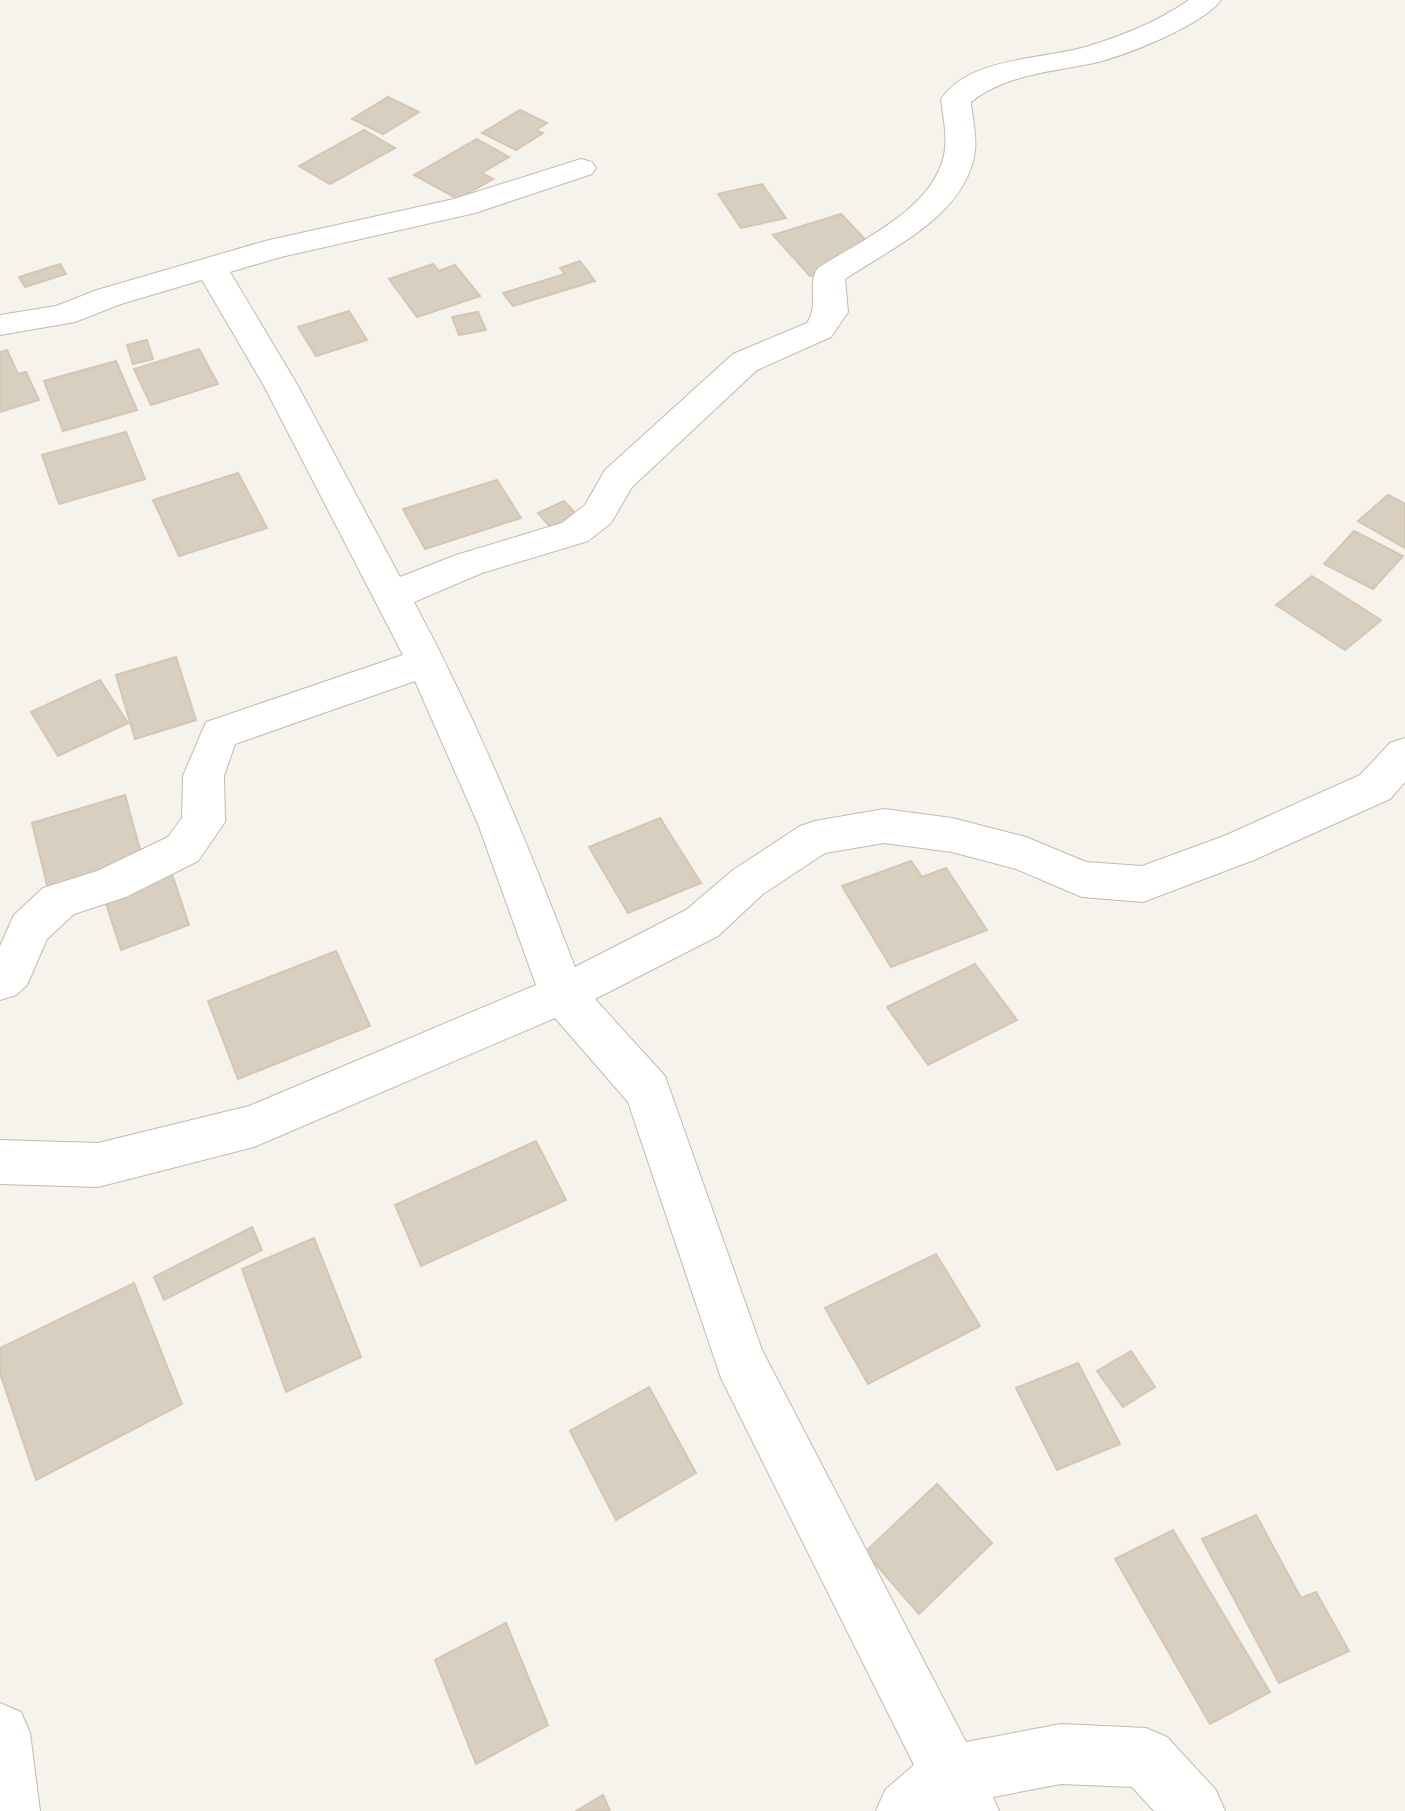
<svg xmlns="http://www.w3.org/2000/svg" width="1405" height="1811" font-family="Inter,sans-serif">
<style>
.building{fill:#d8cfc1;stroke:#d3c7b4;stroke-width:2}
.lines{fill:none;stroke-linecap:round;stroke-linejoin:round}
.minor-casing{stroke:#c2bbae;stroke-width:2}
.minor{fill:#fff;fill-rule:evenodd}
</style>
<rect width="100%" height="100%" fill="#f6f3ec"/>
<!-- building -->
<path class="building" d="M388 97 419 112 383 134 352 119Z
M520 110 547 123 536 130 543 133 516 150 482 133Z
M364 130 395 148 330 184 299 166Z
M477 139 509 157 482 173 493 179 458 199 414 175Z
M762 184 786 218 741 228 718 194Z
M841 214 879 254 810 276 773 235Z
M580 261 595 281 513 306 503 293 565 274 560 268Z
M60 264 66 274 25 287 19 277Z
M433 264 439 271 455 265 480 296 417 317 389 279Z
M349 311 367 340 316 356 298 327Z
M478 312 486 330 459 335 452 317Z
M147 340 153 359 133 364 127 345Z
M199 349 218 384 151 405 134 369Z
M7 350 18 374 26 372 39 400 0 412V352Z
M116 361 137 410 63 431 44 381Z
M126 432 145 479 59 504 42 455Z
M238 473 267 528 179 556 153 500Z
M497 480 521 518 425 549 403 509Z
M1388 495 1405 504V548L1358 521Z
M564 501 586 525 559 537 538 513Z
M1354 531 1403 556 1373 589 1324 564Z
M1312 576 1381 620 1345 650 1276 605Z
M176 657 196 720 135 739 116 675Z
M100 680 128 723 58 756 31 712Z
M125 795 143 860 48 889 32 823Z
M660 818 701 883 628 913 589 847Z
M911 861 922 877 946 868 987 930 891 967 842 886Z
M169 865 189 925 121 950 101 888Z
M336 951 370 1026 238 1079 208 1001Z
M975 964 1017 1020 928 1065 887 1007Z
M536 1141 566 1200 421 1266 395 1205Z
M252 1227 262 1250 164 1300 154 1277Z
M314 1238 361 1357 286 1392 242 1269Z
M936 1254 980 1326 868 1384 825 1308Z
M134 1283 182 1404 36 1480 0 1373V1348Z
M1131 1351 1155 1387 1123 1407 1097 1371Z
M1078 1363 1120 1444 1057 1470 1016 1388Z
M649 1387 696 1473 616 1520 570 1431Z
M937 1484 992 1543 919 1614 865 1552Z
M1256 1515 1301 1598 1316 1592 1349 1651 1279 1683 1202 1539Z
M1173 1530 1270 1692 1210 1724 1115 1559Z
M506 1623 548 1725 476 1764 435 1660Z
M603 1795 610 1811H576Z"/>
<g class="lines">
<defs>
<path id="minor" d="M1189 0H1221C1203 25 1125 56 1094 63 1051 72 1007 74 971 102 972 118 977 135 975 151 967 214 892 248 845 279L848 312 831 337 757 370 632 487 611 523 588 541 482 573 414 602C477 720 527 842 575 967L686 910 733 870 800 826 815 821 884 809 952 818 1026 837 1086 862 1142 866 1224 836 1360 775 1390 743 1405 738V782L1390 799 1254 860 1143 902 1082 897 1016 869 952 852 884 843 825 853 763 894 718 936 595 999 665 1076 762 1350 966 1742 1061 1724 1146 1728 1167 1737 1216 1790 1225 1811H1154L1132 1787 1061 1784 993 1797 999 1811H876L885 1790 914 1765 721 1378 628 1102 555 1018 254 1147 98 1187 0 1184V1140L98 1143 249 1106 536 985 478 824 415 681 235 744 224 776 225 822 198 861 126 897 74 914 47 939 27 985 16 995 0 1000V946L14 915 43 888 97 871 168 837 182 818 183 776 206 722 403 655 264 386 202 280 121 304 75 322 0 335V315L56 306 97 290 265 241 454 199 581 159 592 162 596 168 592 174 475 213 281 257 230 272 298 386 400 577 456 555 562 523 585 505 605 470 733 354 807 323C820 303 806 285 818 268 861 240 932 210 944 155 948 137 943 117 941 99 971 56 1044 60 1089 46 1124 35 1159 21 1189 0Z
M0 1703 21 1712 30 1733 40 1811H0Z"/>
</defs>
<!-- minor casing -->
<use href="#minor" class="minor-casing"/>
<!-- minor -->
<use href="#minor" class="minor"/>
</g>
</svg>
